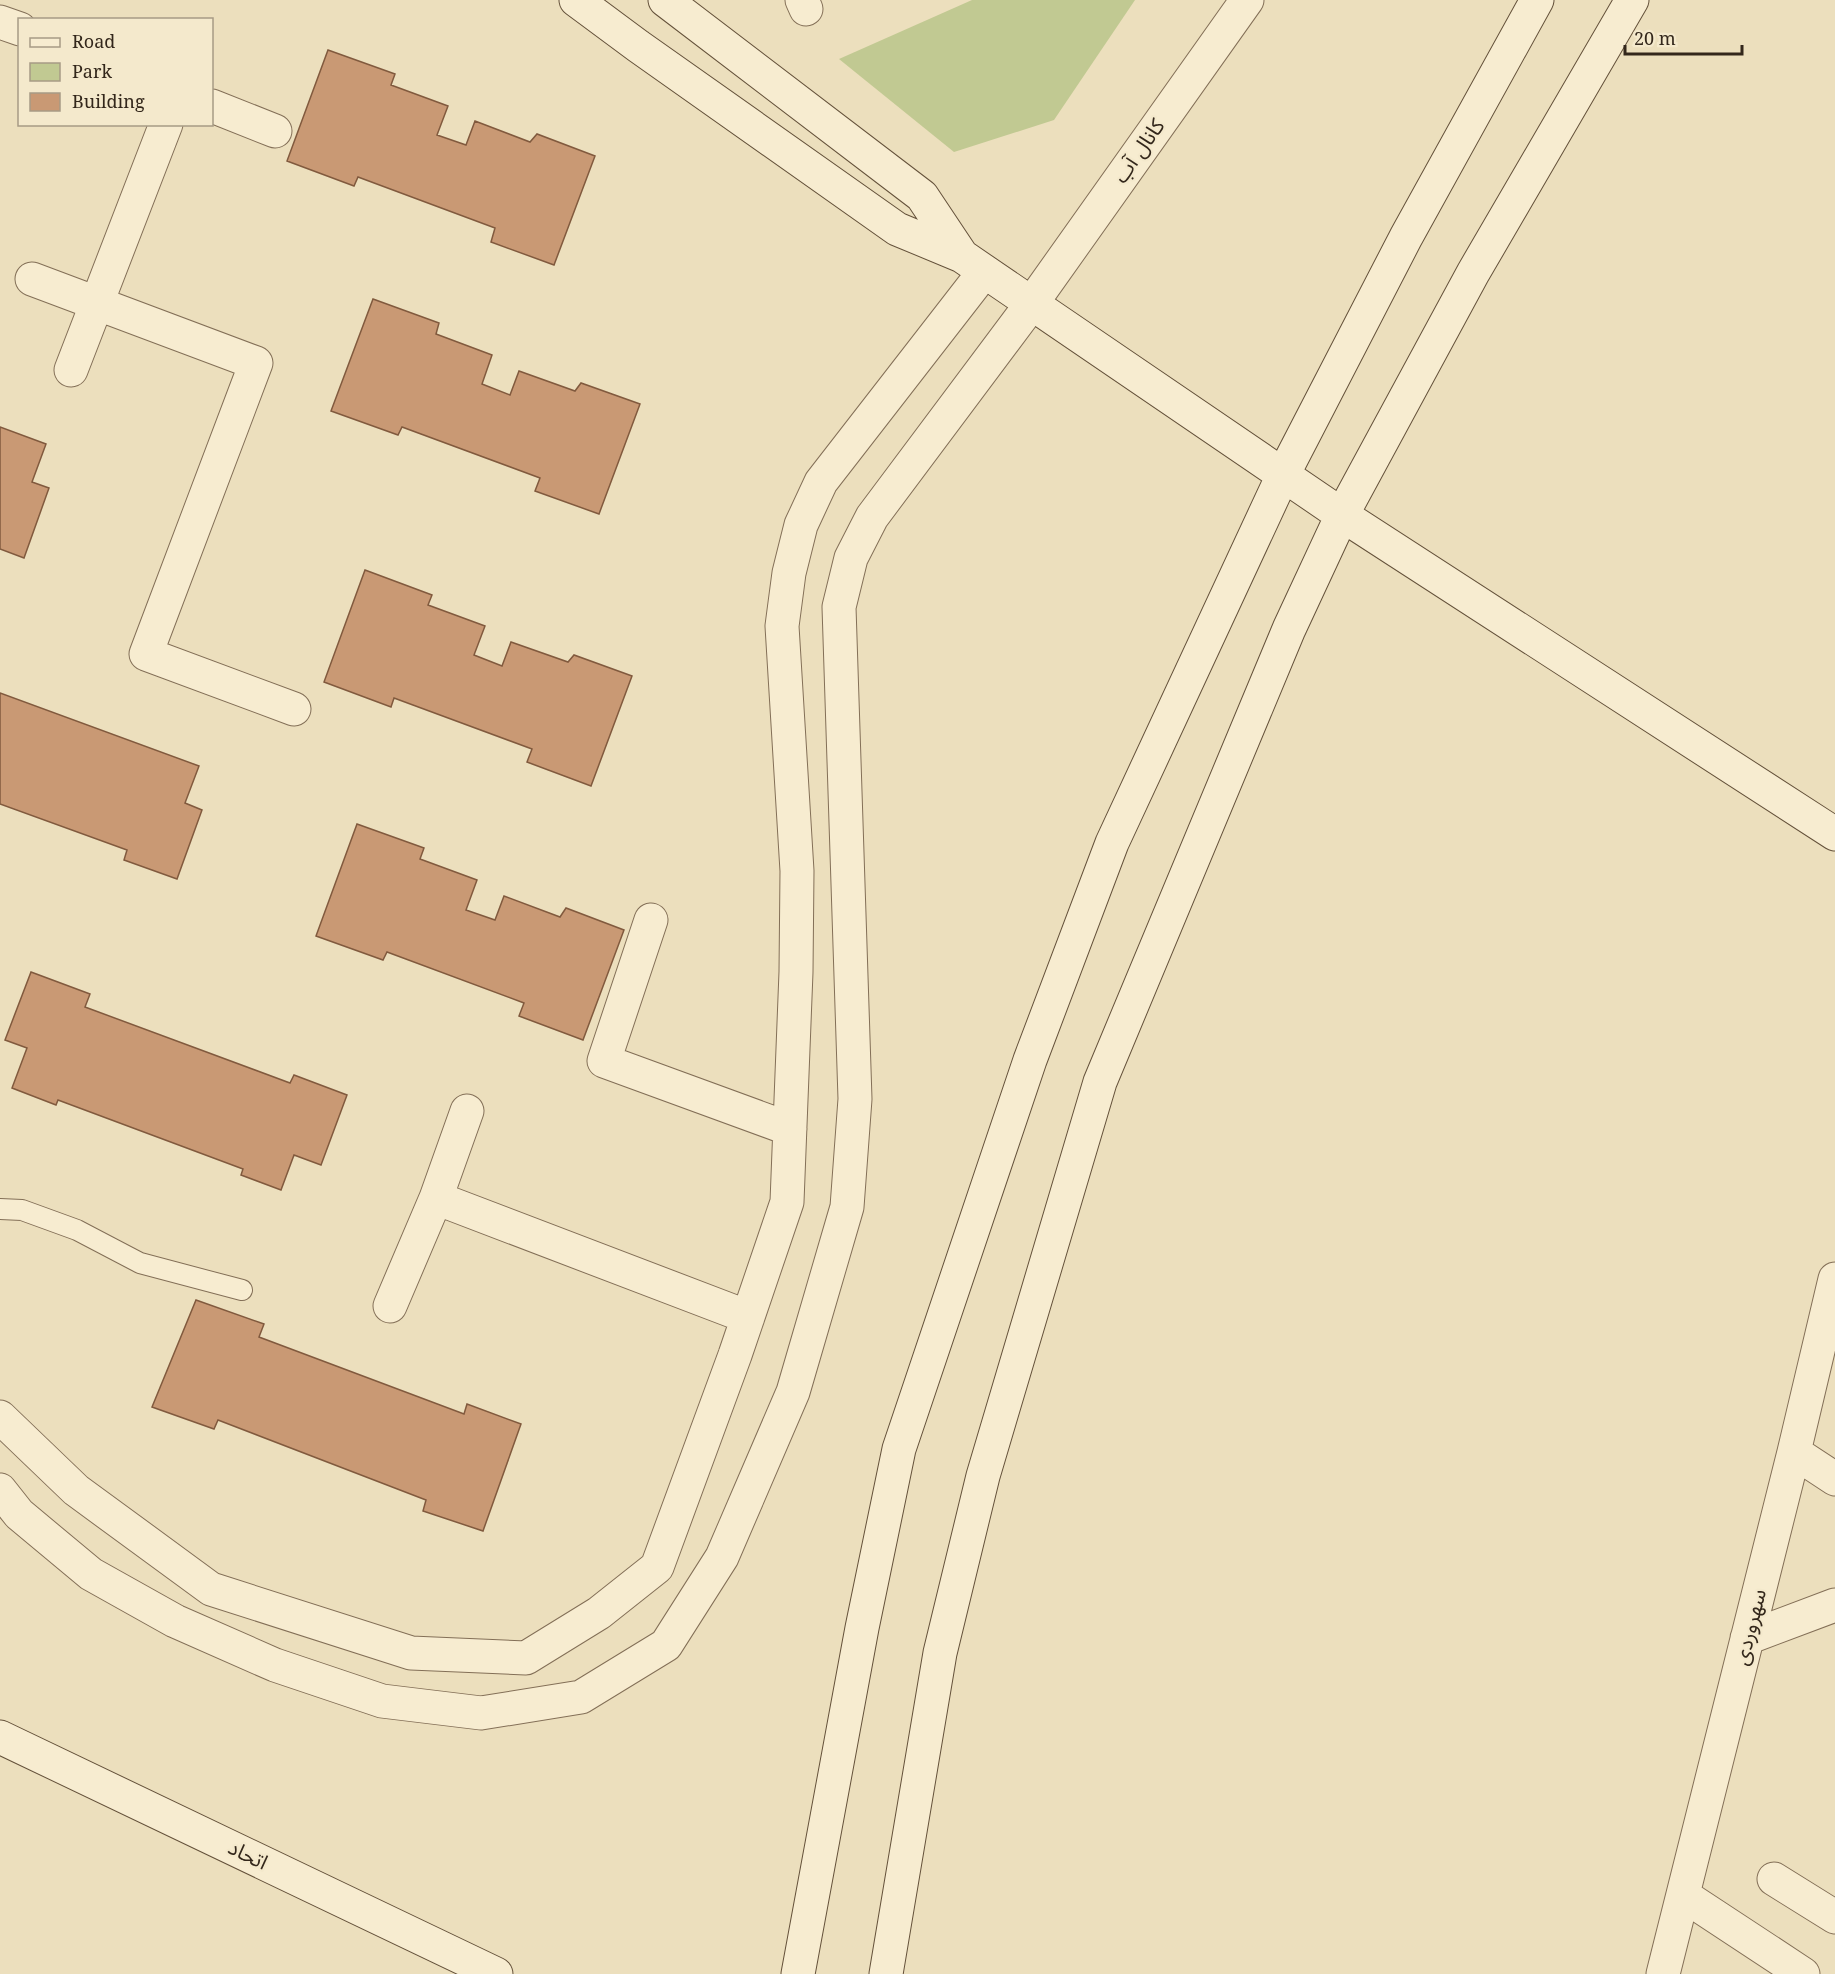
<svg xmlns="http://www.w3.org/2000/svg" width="1835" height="1974" font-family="'Noto Serif','Noto Sans Arabic',serif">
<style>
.green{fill:#c1c992}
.building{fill:#c99974;stroke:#815a3e;stroke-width:1.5}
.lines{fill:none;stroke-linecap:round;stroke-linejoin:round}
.lane-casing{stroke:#836f57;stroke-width:22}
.street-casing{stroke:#836f57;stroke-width:35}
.secondary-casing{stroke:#64513a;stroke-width:35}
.lane{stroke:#f7ecd0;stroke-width:20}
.street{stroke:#f7ecd0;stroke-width:33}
.secondary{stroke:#f7ecd0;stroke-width:33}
.labels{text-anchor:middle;stroke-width:4.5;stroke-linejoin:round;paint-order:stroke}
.street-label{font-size:21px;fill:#33271b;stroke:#f4e9cc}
</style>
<rect width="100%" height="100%" fill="#ecdfbd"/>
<!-- green -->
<path class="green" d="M972 0H1135L1054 120 954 152 839 59Z"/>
<!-- building -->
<path class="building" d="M328 50 395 74 391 85 448 106 437 135 466 145 475 121 530 142 537 134 595 156 554 265 491 242 495 228 358 177 354 186 287 161Z
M373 299 439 323 436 334 492 355 482 384 510 395 519 371 575 391 581 383 640 404 599 514 535 491 540 478 402 427 398 435 331 411Z
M0 427 46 444 32 482 49 488 24 558 0 549Z
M365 570 432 595 428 605 485 626 474 655 502 666 511 642 568 662 574 655 632 676 591 786 527 762 532 749 394 698 391 707 324 682Z
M0 693 199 766 185 803 202 810 177 879 124 860 127 850 0 804Z
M357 824 424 848 420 859 477 880 466 910 495 920 504 896 560 917 566 908 624 930 583 1040 519 1016 524 1003 387 952 383 960 316 936Z
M31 972 90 994 85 1007 290 1083 294 1075 347 1095 321 1165 294 1155 281 1190 241 1175 243 1169 58 1100 56 1105 12 1088 27 1048 5 1040Z
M196 1300 264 1324 259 1337 464 1414 467 1404 521 1424 483 1531 423 1511 426 1500 218 1420 214 1429 152 1407Z"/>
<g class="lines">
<defs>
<path id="lane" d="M0 1209 22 1210 77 1230 140 1263 242 1290"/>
<path id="street" d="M802 0 806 9
M0 22 20 29
M212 106 275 131
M32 279 256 363 146 654 294 709
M71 370 166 124
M651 920 604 1061 790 1129
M436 1198 748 1317
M390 1306 436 1198 467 1111
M0 1417 76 1490 211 1589 411 1653 526 1658 599 1613 657 1567 735 1355 787 1202 796 972 797 871 782 626 789 573 801 525 821 482 984 272
M1794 1452 1835 1479
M0 1490 19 1514 91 1574 175 1621 275 1665 382 1701 481 1713 581 1697 666 1645 722 1557 793 1392 847 1207 855 1099 839 607 851 558 872 517 1032 303 1247 0
M1747 1638 1835 1605
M1774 1879 1835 1917
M1683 1895 1803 1974
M1663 1974 1794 1452 1835 1279"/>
<path id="secondary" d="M576 0 638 46 897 229 962 256 1342 515 1835 834
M665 0 922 196 962 256
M0 1737 496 1974
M798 1974 862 1628 899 1449 1030 1060 1112 843 1283 475 1406 237 1537 0
M886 1974 940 1653 983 1476 1100 1082 1289 629 1342 515 1473 273 1632 0"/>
</defs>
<!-- lane casing -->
<use href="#lane" class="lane-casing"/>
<!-- street casing -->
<use href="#street" class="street-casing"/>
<!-- secondary casing -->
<use href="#secondary" class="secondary-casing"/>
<!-- lane -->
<use href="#lane" class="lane"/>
<!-- street -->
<use href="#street" class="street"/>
<!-- secondary -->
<use href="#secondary" class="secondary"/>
</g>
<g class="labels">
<!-- street labels -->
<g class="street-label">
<text transform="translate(1139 151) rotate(-55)" y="7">کانال آب</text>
<text transform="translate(1750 1627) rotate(-76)" y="7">سهروردی</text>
<text transform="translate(248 1855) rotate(26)" y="7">اتحاد</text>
</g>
</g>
<!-- legend -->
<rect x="18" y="18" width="195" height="108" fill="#f4e9cc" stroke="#a79b85" stroke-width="1.5"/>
<rect x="30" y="38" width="30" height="9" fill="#f7ecd0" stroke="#a79b85" stroke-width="1.5"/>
<text x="72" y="48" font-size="18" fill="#33271b">Road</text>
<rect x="30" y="63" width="30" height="18" fill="#c1c992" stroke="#a79b85" stroke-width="1.5"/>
<text x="72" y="78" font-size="18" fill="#33271b">Park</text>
<rect x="30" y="93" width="30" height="18" fill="#c99974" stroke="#a79b85" stroke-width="1.5"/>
<text x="72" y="108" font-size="18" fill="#33271b">Building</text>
<!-- scale -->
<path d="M1625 45v9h117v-9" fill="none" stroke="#33271b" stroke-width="3"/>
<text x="1634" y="45" font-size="18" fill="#33271b" stroke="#f4e9cc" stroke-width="4.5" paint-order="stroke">20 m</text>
</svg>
